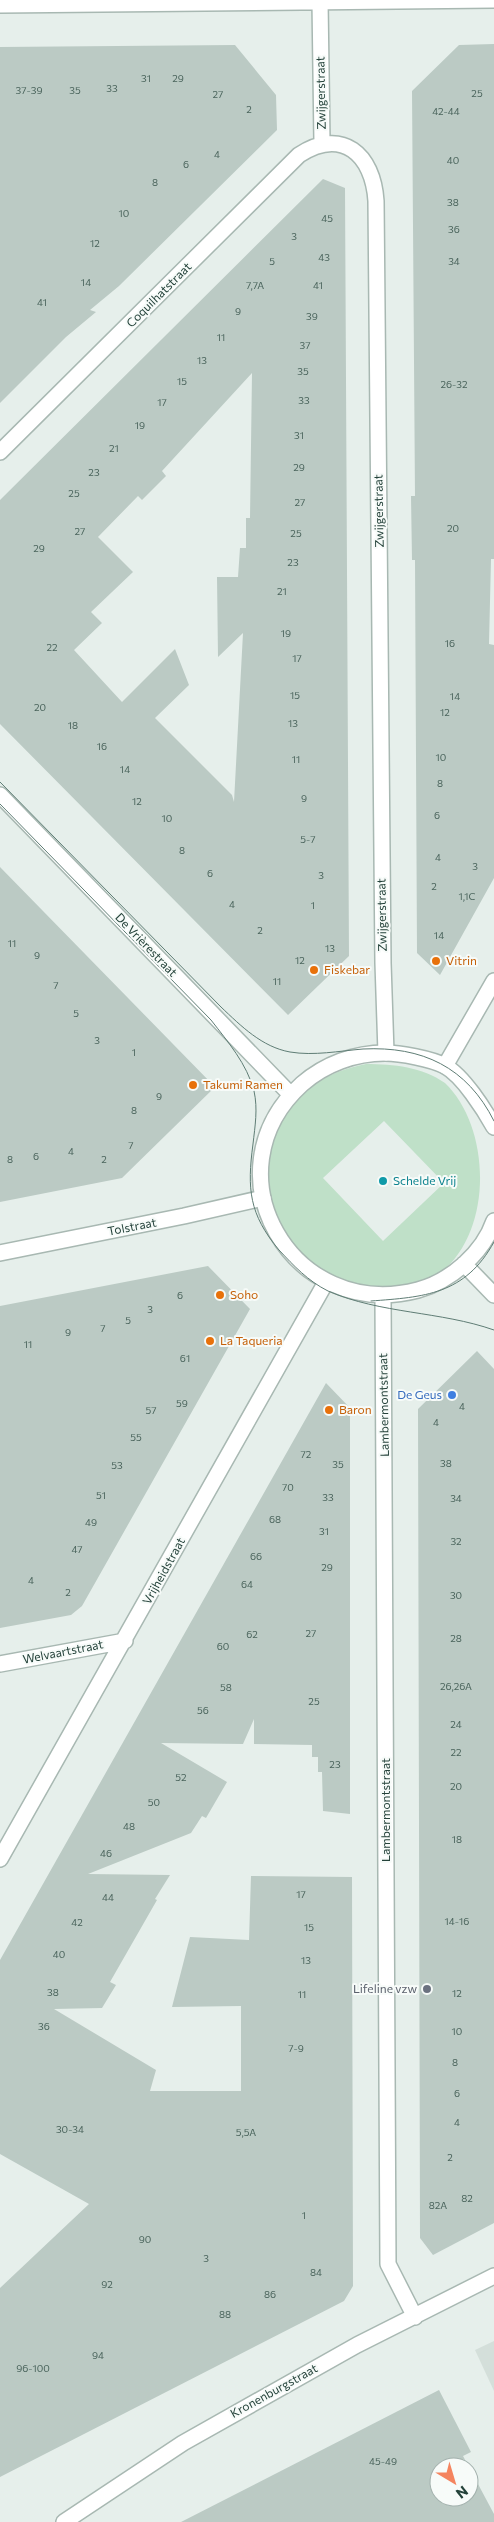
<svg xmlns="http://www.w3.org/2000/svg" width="494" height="2522" font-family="Commissioner,sans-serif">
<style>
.built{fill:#d4dfda}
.green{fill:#bfe0c8;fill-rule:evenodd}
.building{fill:#bbcac4;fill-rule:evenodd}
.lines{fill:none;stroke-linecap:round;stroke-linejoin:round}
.minor-casing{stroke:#a8b8b2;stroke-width:18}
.tertiary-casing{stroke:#a8b8b2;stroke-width:18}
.minor{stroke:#fff;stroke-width:15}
.tertiary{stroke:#fff;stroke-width:15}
.tram{stroke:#5f7d75;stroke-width:1}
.food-dot{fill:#e8710a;stroke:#f7fbf9;stroke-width:2}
.culture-dot{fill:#0f9aa8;stroke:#f7fbf9;stroke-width:2}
.shop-dot{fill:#3f7fe0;stroke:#f7fbf9;stroke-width:2}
.worship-dot{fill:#6b7280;stroke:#f7fbf9;stroke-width:2}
.labels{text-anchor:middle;stroke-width:4;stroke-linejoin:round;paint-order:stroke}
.number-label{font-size:10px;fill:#4a645c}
.street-label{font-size:12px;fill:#24423a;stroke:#f7fbf9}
.food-label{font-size:12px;fill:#c56008;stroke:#f7fbf9;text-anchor:start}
.culture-label{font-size:12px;fill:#0d838f;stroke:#f7fbf9;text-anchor:start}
.shop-label{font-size:12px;fill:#366cbe;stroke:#f7fbf9;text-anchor:end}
.worship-label{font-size:12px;fill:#5b616d;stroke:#f7fbf9;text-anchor:end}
</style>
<rect width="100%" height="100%" fill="#e6efeb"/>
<!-- built -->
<path class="built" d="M494 2341V2391L475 2350Z"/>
<!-- green -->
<path class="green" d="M366 1064C394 1064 422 1067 445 1083 494 1130 494 1244 430 1280 422 1283 412 1284 404 1286 397 1287 389 1290 382 1290 374 1291 338 1283 331 1279 319 1273 308 1262 298 1254 288 1245 283 1230 277 1218 254 1172 274 1116 314 1085 330 1073 348 1068 366 1064ZM384 1121 444 1183 383 1241 323 1178Z"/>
<!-- building -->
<path class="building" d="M494 44V559H491L489 644 494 645V878L440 975 417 953 415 560H412L411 496H415L412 91 459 45Z
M235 45 276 95 277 130 119 286 90 310 96 312 66 337 0 403V47Z
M323 179 345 188 349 956 288 1015 0 724V500ZM252 373 250 518H246V548H240L238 577H217L218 657 243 633 234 802 232 795 155 718 189 685 175 649 122 702 74 650 102 623 91 612 133 572 98 537 138 496 142 500 166 476 162 471Z
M0 867 215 1087 122 1178 0 1202Z
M208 1266 250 1309 82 1606 71 1615 0 1628V1306Z
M477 1351 494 1369V2223L433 2255 420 2238 418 1409Z
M326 1383 350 1408V1814L323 1811 322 1772H318V1757H312V1745L254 1744V1719L243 1744 161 1743 227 1782 206 1818 202 1816 191 1833 88 1874 170 1875 155 1899 157 1900 110 1982 116 1985 102 2008 54 2009 156 2070 150 2091H241V2006L172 2007 190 1937 249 1940 251 1876 352 1877 353 2286 344 2301 0 2477V2288L89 2204 0 2154V1960Z
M439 2390 471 2452 463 2456 494 2514V2522H181ZM439 2467H469V2497H439Z"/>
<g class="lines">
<defs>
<path id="minor" d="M320 1 322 143
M0 5 494 0
M0 452 299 155C342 127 373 154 376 201L383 963 386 1053
M445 1066 494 981
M0 1253 184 1216 263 1198
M383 1296 388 2264 415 2317
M0 1664 125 1641
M0 1859 326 1282
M64 2522 183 2443 357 2345 494 2276"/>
<path id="tertiary" d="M0 795 291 1095
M494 1127C484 1109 463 1076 445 1066 432 1059 400 1053 385 1053 355 1053 325 1064 302 1084 205 1172 292 1323 418 1290 451 1281 483 1253 494 1221
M464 1264 494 1295"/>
</defs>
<!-- minor casing -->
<use href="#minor" class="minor-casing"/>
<!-- tertiary casing -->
<use href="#tertiary" class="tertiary-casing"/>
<!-- minor -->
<use href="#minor" class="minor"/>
<!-- tertiary -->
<use href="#tertiary" class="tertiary"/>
<!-- tram -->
<path class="tram" d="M0 782 221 1007C241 1026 262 1047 290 1052 314 1056 339 1051 363 1049 422 1046 467 1067 494 1121
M0 804 211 1020C228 1042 247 1064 254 1091 258 1109 255 1126 253 1144 247 1189 249 1214 279 1250 294 1266 308 1281 328 1291 381 1314 440 1311 494 1330
M371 1301C424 1297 465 1295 494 1242"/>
</g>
<!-- markers -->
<g class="food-dot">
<circle cx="436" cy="961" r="5"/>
<circle cx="314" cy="970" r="5"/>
<circle cx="193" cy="1085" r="5"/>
<circle cx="220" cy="1295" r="5"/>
<circle cx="210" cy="1341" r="5"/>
<circle cx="329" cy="1410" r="5"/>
</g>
<circle class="culture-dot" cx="383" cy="1181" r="5"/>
<circle class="shop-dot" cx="452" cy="1395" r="5"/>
<circle class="worship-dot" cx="427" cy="1989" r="5"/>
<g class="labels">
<!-- number labels -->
<g class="number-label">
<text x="146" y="82">31</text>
<text x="178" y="82">29</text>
<text x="112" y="92">33</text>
<text x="29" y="94">37-39</text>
<text x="75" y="94">35</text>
<text x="477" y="97">25</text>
<text x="218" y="98">27</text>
<text x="249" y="113">2</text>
<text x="446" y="115">42-44</text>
<text x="217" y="158">4</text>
<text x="453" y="164">40</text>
<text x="186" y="168">6</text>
<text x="155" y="186">8</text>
<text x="453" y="206">38</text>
<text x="124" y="217">10</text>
<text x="327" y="222">45</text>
<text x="454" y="233">36</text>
<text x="294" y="240">3</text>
<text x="95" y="247">12</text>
<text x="324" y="261">43</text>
<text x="272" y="265">5</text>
<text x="454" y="265">34</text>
<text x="86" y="286">14</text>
<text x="255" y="289">7,7A</text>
<text x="318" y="289">41</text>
<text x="42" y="306">41</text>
<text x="238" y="315">9</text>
<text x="312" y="320">39</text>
<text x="221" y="341">11</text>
<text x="305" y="349">37</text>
<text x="202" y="364">13</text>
<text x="303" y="375">35</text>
<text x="182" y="385">15</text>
<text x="454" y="388">26-32</text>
<text x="304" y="404">33</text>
<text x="162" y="406">17</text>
<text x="140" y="429">19</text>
<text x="299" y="439">31</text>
<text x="114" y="452">21</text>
<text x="299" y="471">29</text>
<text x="94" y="476">23</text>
<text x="74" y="497">25</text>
<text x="300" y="506">27</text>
<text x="453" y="532">20</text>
<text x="80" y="535">27</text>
<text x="296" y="537">25</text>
<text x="39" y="552">29</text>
<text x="293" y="566">23</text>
<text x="282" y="595">21</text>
<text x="286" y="637">19</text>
<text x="450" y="647">16</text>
<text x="52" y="651">22</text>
<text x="297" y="662">17</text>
<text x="295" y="699">15</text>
<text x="455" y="700">14</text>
<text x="40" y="711">20</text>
<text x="445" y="716">12</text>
<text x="293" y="727">13</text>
<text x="73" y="729">18</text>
<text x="102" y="750">16</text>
<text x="441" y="761">10</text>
<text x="296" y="763">11</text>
<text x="125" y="773">14</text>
<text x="440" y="787">8</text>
<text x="304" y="802">9</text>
<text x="137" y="805">12</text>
<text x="437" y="819">6</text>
<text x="167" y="822">10</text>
<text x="308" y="843">5-7</text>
<text x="182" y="854">8</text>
<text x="438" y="861">4</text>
<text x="475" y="870">3</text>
<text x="210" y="877">6</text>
<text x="321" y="879">3</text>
<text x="434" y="890">2</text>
<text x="467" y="900">1,1C</text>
<text x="232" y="908">4</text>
<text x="313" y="909">1</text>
<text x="260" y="934">2</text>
<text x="439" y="939">14</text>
<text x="12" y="947">11</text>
<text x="330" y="952">13</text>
<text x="37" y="959">9</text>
<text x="300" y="964">12</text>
<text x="277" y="985">11</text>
<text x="56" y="989">7</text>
<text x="76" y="1017">5</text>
<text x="97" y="1044">3</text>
<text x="134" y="1056">1</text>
<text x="159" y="1100">9</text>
<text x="134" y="1114">8</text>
<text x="131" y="1149">7</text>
<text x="71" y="1155">4</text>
<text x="36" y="1160">6</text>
<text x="10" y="1163">8</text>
<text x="104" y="1163">2</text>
<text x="180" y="1299">6</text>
<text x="150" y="1313">3</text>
<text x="128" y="1324">5</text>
<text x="103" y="1332">7</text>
<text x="68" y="1336">9</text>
<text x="28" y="1348">11</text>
<text x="185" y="1362">61</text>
<text x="182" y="1407">59</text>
<text x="462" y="1410">4</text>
<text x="151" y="1414">57</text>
<text x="436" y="1426">4</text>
<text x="136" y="1441">55</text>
<text x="306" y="1458">72</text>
<text x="446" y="1467">38</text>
<text x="338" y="1468">35</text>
<text x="117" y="1469">53</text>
<text x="288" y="1491">70</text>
<text x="101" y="1499">51</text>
<text x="328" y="1501">33</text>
<text x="456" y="1502">34</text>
<text x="275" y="1523">68</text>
<text x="91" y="1526">49</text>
<text x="324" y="1535">31</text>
<text x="456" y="1545">32</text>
<text x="77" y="1553">47</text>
<text x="256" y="1560">66</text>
<text x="327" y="1571">29</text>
<text x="31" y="1584">4</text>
<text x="247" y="1588">64</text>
<text x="68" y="1596">2</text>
<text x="456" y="1599">30</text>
<text x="311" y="1637">27</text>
<text x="252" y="1638">62</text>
<text x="456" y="1642">28</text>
<text x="223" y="1650">60</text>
<text x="456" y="1690">26,26A</text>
<text x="226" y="1691">58</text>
<text x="314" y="1705">25</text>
<text x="203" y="1714">56</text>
<text x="456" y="1728">24</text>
<text x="456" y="1756">22</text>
<text x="335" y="1768">23</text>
<text x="181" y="1781">52</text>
<text x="456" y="1790">20</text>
<text x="154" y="1806">50</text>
<text x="129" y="1830">48</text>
<text x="457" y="1843">18</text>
<text x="106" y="1857">46</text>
<text x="301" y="1898">17</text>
<text x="108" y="1901">44</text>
<text x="457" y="1925">14-16</text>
<text x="77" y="1926">42</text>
<text x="309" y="1931">15</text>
<text x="59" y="1958">40</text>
<text x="306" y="1964">13</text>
<text x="53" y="1996">38</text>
<text x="457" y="1997">12</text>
<text x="302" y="1998">11</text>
<text x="44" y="2030">36</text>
<text x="457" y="2035">10</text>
<text x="296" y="2052">7-9</text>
<text x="455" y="2066">8</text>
<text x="457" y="2097">6</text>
<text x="457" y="2126">4</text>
<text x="70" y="2133">30-34</text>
<text x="246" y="2136">5,5A</text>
<text x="450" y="2161">2</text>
<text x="467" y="2202">82</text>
<text x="438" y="2209">82A</text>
<text x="304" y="2219">1</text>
<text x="145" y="2243">90</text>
<text x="206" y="2262">3</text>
<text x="316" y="2276">84</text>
<text x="107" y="2288">92</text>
<text x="270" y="2298">86</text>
<text x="225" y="2318">88</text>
<text x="98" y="2359">94</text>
<text x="33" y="2372">96-100</text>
<text x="383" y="2465">45-49</text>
</g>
<!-- street labels -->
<g class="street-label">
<text transform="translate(321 93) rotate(-91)" y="4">Zwijgerstraat</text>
<text transform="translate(159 295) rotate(-45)" y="4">Coquilhatstraat</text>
<text transform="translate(379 511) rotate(-91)" y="4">Zwijgerstraat</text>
<text transform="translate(382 915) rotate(-91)" y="4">Zwijgerstraat</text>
<text transform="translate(146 945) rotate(46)" y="4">De Vrièrestraat</text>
<text transform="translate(132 1227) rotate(-11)" y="4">Tolstraat</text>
<text transform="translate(384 1405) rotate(-91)" y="4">Lambermontstraat</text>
<text transform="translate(164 1571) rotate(-61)" y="4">Vrijheidstraat</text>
<text transform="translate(63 1652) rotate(-11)" y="4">Welvaartstraat</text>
<text transform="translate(386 1810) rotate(-90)" y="4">Lambermontstraat</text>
<text transform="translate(274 2391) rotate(-29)" y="4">Kronenburgstraat</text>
</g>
<!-- food labels -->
<g class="food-label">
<text x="446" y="965">Vitrin</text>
<text x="324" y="974">Fiskebar</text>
<text x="203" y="1089">Takumi Ramen</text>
<text x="230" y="1299">Soho</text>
<text x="220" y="1345">La Taqueria</text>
<text x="339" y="1414">Baron</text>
</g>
<!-- culture labels -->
<g class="culture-label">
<text x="393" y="1185">Schelde Vrij</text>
</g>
<!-- shop labels -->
<g class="shop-label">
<text x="442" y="1399">De Geus</text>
</g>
<!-- worship labels -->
<g class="worship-label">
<text x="417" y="1993">Lifeline vzw</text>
</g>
</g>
<!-- north arrow -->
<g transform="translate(454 2482) rotate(142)"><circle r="24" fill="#f7fbf9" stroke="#a3b1ad"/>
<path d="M0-4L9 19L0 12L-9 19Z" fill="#f4845f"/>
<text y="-8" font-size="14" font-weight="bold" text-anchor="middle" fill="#24423a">N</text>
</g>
</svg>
